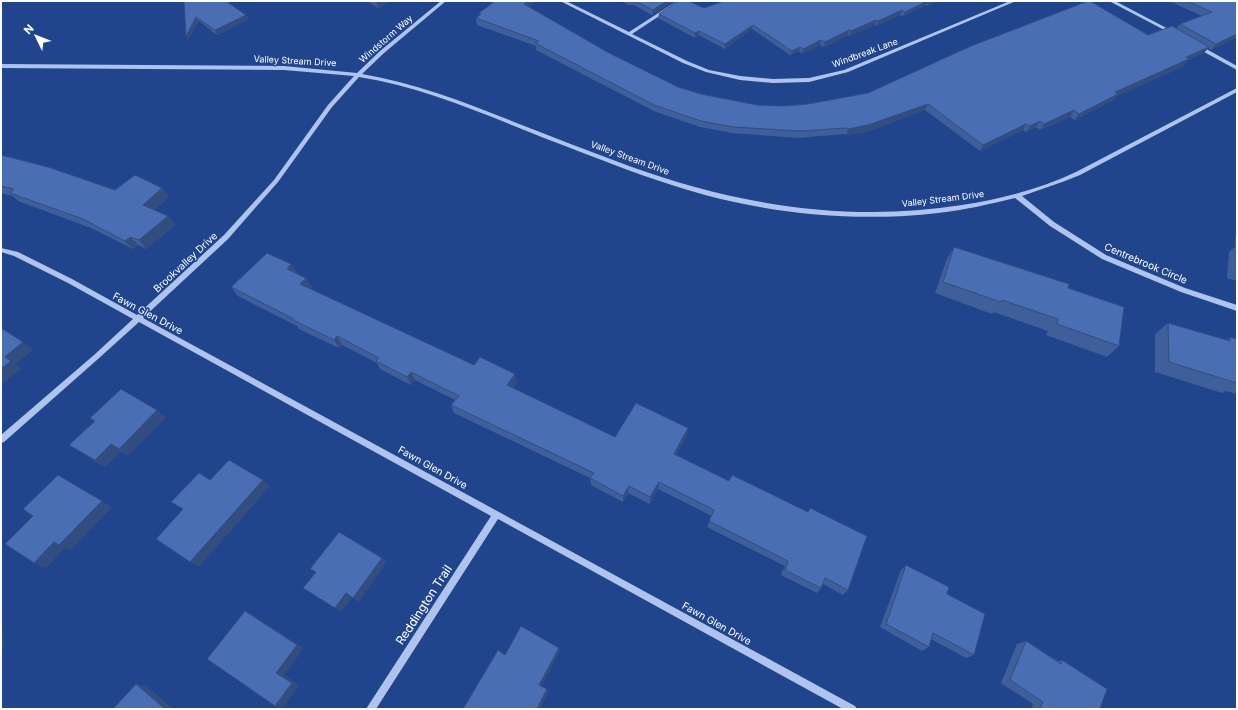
<svg xmlns="http://www.w3.org/2000/svg" width="1238" height="710" font-family="Inter,sans-serif">
<style>
.lines{fill:none;stroke-linecap:round;stroke-linejoin:round}
.minor{fill:#aec4ec;fill-rule:evenodd}
.wall{fill:#3f5f9b}
.shaded-wall{fill:#334d7e}
.building{fill:#496eb4;stroke:#334d7e}
.labels{text-anchor:middle;stroke-width:3;stroke-linejoin:round;paint-order:stroke}
.far-street-label{font-size:9px;fill:#fff;stroke:#21458d}
.street-label{font-size:10px;fill:#fff;stroke:#21458d}
.near-street-label{font-size:12px;fill:#fff;stroke:#21458d}
</style>
<rect width="100%" height="100%" fill="#21458d"/>
<g class="lines">
<!-- minor -->
<path class="minor" d="M441 1H446L384 53 362 74C415 83 465 102 514 122 553 137 591 152 629 166 736 205 849 223 962 205 1001 199 1040 189 1076 172L1237 88V92L1080 175 1065 181 1022 196 1054 222 1106 255 1185 288 1237 305V311L1181 292 1102 259 1050 226 1015 198C990 204 965 210 938 213 861 222 780 215 705 195 650 180 597 158 544 138 484 114 423 87 359 77L332 107 278 182 228 239 143 318 855 706 857 709H843L498 519 376 709H366L491 516 139 322 98 359 4 442 1 443V435L94 355 133 319 68 283 14 256 1 252V248L18 252 72 279 137 315 224 235 274 180 328 105 354 76 284 70 1 68V64L284 66 357 73 380 51Z
M560 1H566L629 32 677 1H682L632 34 687 61 709 70 740 76 773 79 809 78 844 70 1010 1H1016L848 72 809 82 773 83 740 80 706 72 683 63Z
M1109 1H1115L1176 33 1172 34Z
M1195 45H1199L1237 66V70L1195 47Z"/>
</g>
<!-- wall -->
<path class="wall" d="M184 1 249 19 217 35 199 21 188 40Z
M367 1H391L378 8Z
M494 1H536L529 7 609 53 678 87 701 94 757 105 782 106 808 104 868 93 1148 35 1176 29 1180 24 1202 16 1169 1H1237V37L1211 50 1208 48 1204 53 1188 60 1184 66 1117 96 1114 100 1075 120 1070 117 1040 130 1036 127 1026 132 1023 130 980 151 925 110 866 132 846 135 845 134 798 138 732 133 700 127 654 111 536 50V46L477 25 476 18 480 15 479 13Z
M621 1H674L652 15 634 5H629Z
M724 1H937L928 6 926 5 903 16 900 15 876 26 875 25 849 36 848 35 824 47 820 45 802 54 799 51 790 55 752 29 725 49 699 35 695 38 658 18 659 14 704 8Z
M1237 151V181H1236Z
M1 155 115 190 162 188 169 197 154 210 168 216 175 225 146 249 138 245 133 249 91 228 18 201 13 196 1 193Z
M1237 235V281L1227 278 1229 252 1235 247V237Z
M954 247 1068 288 1119 346 1107 357 1046 335 1048 331 994 312 992 314 935 293 947 259Z
M291 264 297 273 312 287 310 289 474 365 517 382 513 388 615 437 688 428 687 436 676 455 729 481 808 512 810 508 848 590 843 595 823 584 821 588 817 593 781 575 785 566 707 527 712 516 658 489 650 504 628 493 623 502 591 485 590 478 454 413 451 405 455 400 415 380 411 385 380 369 377 363 342 345 339 348 299 329 297 326 238 296 231 287Z
M1168 323 1227 340 1230 337 1237 339V394L1226 391 1222 393 1155 372V334Z
M166 417 128 455 121 451 105 467 69 445 94 422 90 418Z
M906 565 947 594 974 655 966 658 931 639 929 647 922 651 880 627 901 570Z
M1026 641 1058 661 1062 660 1100 709H1031L1033 704 1001 683 1017 644Z"/>
<!-- shaded-wall -->
<path class="shaded-wall" d="M376 1H391L378 8Z
M528 1H536L524 11V4Z
M667 1H674L652 15 653 10Z
M927 1H928L926 5 903 16 905 12Z
M929 1H937L928 6Z
M902 10 900 15 876 26 878 21Z
M246 15 249 19 217 35 215 30Z
M196 17 199 21 188 40 186 36Z
M876 20 875 25 849 36 851 31Z
M753 25 752 29 725 49V44Z
M849 30 848 35 824 47 825 42Z
M699 31V35L695 38V33Z
M1237 34V37L1211 50 1216 44Z
M821 40 820 45 802 54 803 49Z
M800 47 799 51 790 55 792 51Z
M1209 47 1204 53 1188 60 1184 66 1117 96 1114 100 1075 120 1079 114 1115 92Z
M928 104 925 110 866 132 846 135 848 129Z
M1074 110 1070 117 1040 130 1044 124Z
M1040 121 1036 127 1026 132 1030 126Z
M1026 124 1023 130 980 151 983 145Z
M162 188 169 197 150 213 143 205Z
M168 216 175 225 146 249 139 240Z
M130 237 138 245 133 249 125 241Z
M291 264 297 274 287 269Z
M306 278 312 287 306 293 300 284Z
M337 336 342 345 339 348 334 340Z
M23 342 33 350 16 364 22 368 1 385V369L5 357Z
M411 372 415 380 411 385 407 377Z
M515 374 517 382 509 393 507 385Z
M157 410 166 417 128 455 119 449Z
M688 428 687 436 673 461 674 454Z
M111 444 121 451 105 467 95 460Z
M263 480 270 486 199 567 190 562Z
M69 481 112 507 71 550 65 548 46 568 34 563 54 542Z
M659 482 658 489 650 504V497Z
M629 486 628 493 623 502V496Z
M382 558 387 562 359 602 353 598Z
M346 593 352 598 341 612 335 608Z
M245 611 253 615 304 648 284 675 299 685 283 708 275 706 276 673Z
M1 616 5 647 1 650Z
M559 648 560 651 541 687 539 685Z
M136 684 147 686 173 709H165Z
M547 689 549 692 540 709H537Z"/>
<!-- building -->
<path class="building" d="M184 1H226L246 15 215 30 196 17 186 36Z
M495 1H528L524 4 609 53 678 87 701 94 757 105 782 106 808 104 868 93 971 46 1088 1H1090L1148 35 1172 26 1209 47 1186 57 1189 59 1115 92 1118 94 1079 114 1074 110 1044 124 1040 121 1030 126 1026 124 983 145 928 104 868 125 848 129 847 128 800 131 733 127 701 121 654 105 535 43 539 41 476 18 481 14 479 13Z
M635 1H667L653 10Z
M678 1H688L704 8 724 1H927L905 12 902 10 878 21 876 20 851 31 849 30 825 42 821 40 803 49 800 47 792 51 753 25 725 44 699 31 695 33 659 14Z
M1187 1H1237V34L1216 44 1180 24 1212 12Z
M1 155 48 167 115 190 135 175 162 188 143 205 168 216 139 240 130 237 125 241 83 219 10 193 14 189 1 186Z
M954 247 1069 284 1068 288 1124 307 1119 346 1057 324 1058 319 1002 300 1001 302 943 282Z
M267 253 291 264 287 269 306 278 300 284 474 365 480 357 515 374 507 385 615 437 636 403 688 428 674 454 729 481 732 475 808 512 810 508 867 536 848 590 825 578 821 588 785 570 788 561 709 521 714 510 659 482 650 497 629 486 623 496 590 478 594 473 451 405 459 396 411 372 407 377 376 361 379 358 337 336 334 340 293 320 294 319 231 287Z
M1168 323 1230 341V337L1237 339V383L1169 362Z
M1 328 23 342 5 357 11 361 1 369Z
M121 389 157 410 119 449 111 444 95 460 69 445 95 421 90 418Z
M229 460 263 480 190 562 156 539 183 509 171 502 199 473 210 480Z
M58 475 102 501 59 545 54 542 34 563 5 544 33 516 23 509Z
M339 532 382 558 353 598 346 593 335 608 303 588 316 572 310 569Z
M906 565 949 587 947 594 985 614 974 655 933 633 929 647 886 624Z
M245 611 297 645 276 673 292 683 275 706 207 659Z
M521 626 559 648 539 685 547 689 537 709H463L498 650 505 655Z
M1026 641 1061 664 1062 660 1107 689 1100 709H1040L1043 702 1010 680Z
M136 684 165 709H113Z"/>
<g class="labels">
<!-- far-street labels -->
<g class="far-street-label">
<text transform="translate(386 39) rotate(-41)" y="3">Windstorm Way</text>
<text transform="translate(865 53) rotate(-20)" y="3">Windbreak Lane</text>
<text transform="translate(295 61) rotate(3)" y="3">Valley Stream Drive</text>
<text transform="translate(630 158) rotate(20)" y="3">Valley Stream Drive</text>
<text transform="translate(943 199) rotate(-7)" y="3">Valley Stream Drive</text>
</g>
<!-- street labels -->
<g class="street-label">
<text transform="translate(185 262) rotate(-43)" y="4">Brookvalley Drive</text>
<text transform="translate(1146 263) rotate(23)" y="4">Centrebrook Circle</text>
<text transform="translate(148 313) rotate(28)" y="4">Fawn Glen Drive</text>
<text transform="translate(433 467) rotate(29)" y="4">Fawn Glen Drive</text>
<text transform="translate(717 623) rotate(29)" y="4">Fawn Glen Drive</text>
</g>
<!-- near-street labels -->
<g class="near-street-label">
<text transform="translate(424 605) rotate(-57)" y="4">Reddington Trail</text>
</g>
</g>
<!-- border -->
<rect width="1238" height="710" fill="none" stroke="#ffffff" stroke-width="4"/>
<!-- north arrow -->
<g transform="translate(36 36) rotate(313)" stroke="#21458d" stroke-width="3" paint-order="stroke">
<path d="M0-3L7 15L0 10L-7 15Z" fill="#ffffff"/>
<text y="-6" font-size="11" font-weight="bold" text-anchor="middle" fill="#ffffff">N</text>
</g>
</svg>
